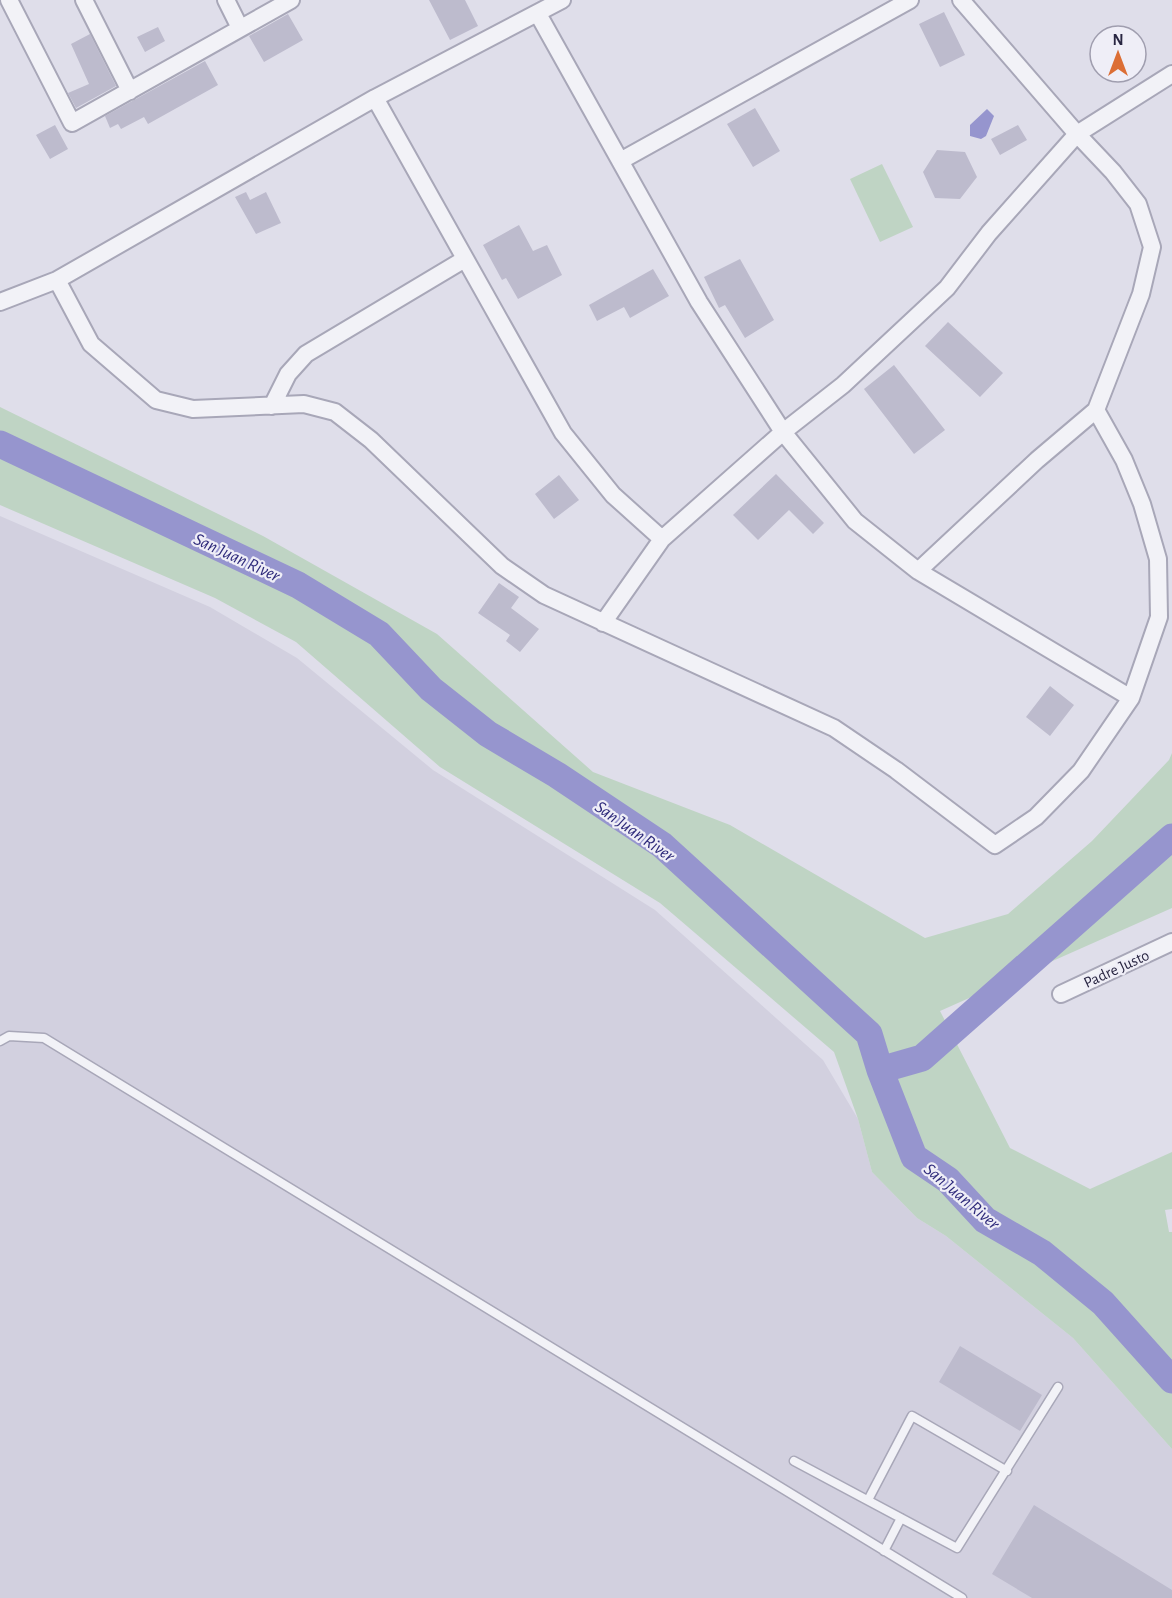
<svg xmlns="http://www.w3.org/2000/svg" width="1172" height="1598" font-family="'Alegreya Sans',sans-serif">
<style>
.built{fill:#d2d0df}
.green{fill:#bfd4c4}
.water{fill:#9695ce}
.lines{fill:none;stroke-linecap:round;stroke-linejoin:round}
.river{stroke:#9695ce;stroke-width:27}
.building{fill:#bdbbcd}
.lane-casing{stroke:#a8a7b8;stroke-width:11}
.street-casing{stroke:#a8a7b8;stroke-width:20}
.lane{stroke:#f2f2f7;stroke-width:8}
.street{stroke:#f2f2f7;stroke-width:16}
.labels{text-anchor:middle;stroke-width:4.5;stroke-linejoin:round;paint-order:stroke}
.street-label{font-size:16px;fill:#292642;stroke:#efeef7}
.water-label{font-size:18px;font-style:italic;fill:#2f2b7b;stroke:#efeef7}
</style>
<rect width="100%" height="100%" fill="#dfdeea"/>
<!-- built -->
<path class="built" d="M0 516 210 607 297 658 433 770 655 910 823 1060 858 1119 872 1172 917 1218 946 1236 1073 1338 1172 1449V1598H0Z"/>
<!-- green -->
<path class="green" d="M882 164 913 227 880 242 850 179Z
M0 407 263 536 437 634 593 772 730 825 925 938 1008 914 1092 841 1169 760 1172 753V908L940 1011 1010 1148 1090 1189 1172 1152V1209L1165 1210 1169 1232H1172V1449L1073 1338 946 1236 917 1218 872 1172 858 1119 834 1052 660 903 440 767 296 642 215 598 0 505Z"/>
<!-- water -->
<path class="water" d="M987 109 994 116 986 136 981 139 970 136V125Z"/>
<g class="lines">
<!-- river -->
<path class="river" d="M0 444 298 585 379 634 431 689 488 734 557 775 662 845 869 1034 880 1070 914 1157 948 1180 985 1220 1042 1253 1103 1303 1172 1380
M880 1070 922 1058 1172 837"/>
</g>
<!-- building -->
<path class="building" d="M429 0H465L478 26 450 40Z
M944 12 965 55 940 67 919 24Z
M288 14 303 40 264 62 249 36Z
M158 27 165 41 145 52 137 37Z
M90 34 116 86 76 108 68 93 89 84 71 44Z
M205 61 218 85 148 124 144 117 121 129 118 124 110 128 105 116Z
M755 108 780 151 753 167 727 124Z
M55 125 68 149 50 159 36 135Z
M1018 125 1027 140 1000 155 991 139Z
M937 150 965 152 977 177 960 199 935 198 923 172Z
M246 192 250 200 266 192 281 223 256 234 235 197Z
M519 225 533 251 547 245 562 275 518 299 506 278 502 280 483 245Z
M740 259 774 320 745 338 725 305 719 308 704 277Z
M653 269 669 296 630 318 624 307 597 321 589 305Z
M948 322 1003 373 980 397 925 346Z
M894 365 945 430 914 454 864 389Z
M776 474 824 523 813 534 789 510 758 540 733 515Z
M559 475 579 500 554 519 535 494Z
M499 583 519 597 511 608 539 629 520 652 506 641 510 635 478 613Z
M1050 686 1074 705 1050 736 1026 717Z
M960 1346 1042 1395 1020 1431 939 1382Z
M1034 1505 1172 1590V1598H1032L992 1574Z"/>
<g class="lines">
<defs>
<path id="lane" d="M0 1041 9 1036 44 1038 962 1598
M794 1461 957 1548 1058 1387
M868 1500 912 1416 1007 1471
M884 1551 901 1518"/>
<path id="street" d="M9 0 72 123 291 0
M84 0 130 91
M226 0 240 28
M538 14 699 302 783 432 855 521 918 571 1131 698
M375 98 563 433 613 495 662 539
M622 160 910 0
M57 280 91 344 156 400 193 409 304 404 335 412 371 440 502 566 544 595 834 728 896 770 995 845 1036 817 1081 771 1131 698 1159 617 1158 559 1142 504 1124 460 1096 410
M0 302 57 280 375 98 562 0
M272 406 288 374 306 354 465 259
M918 571 1037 460 1096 410 1141 294 1152 247 1138 204 1113 172 1077 134 961 0
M603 623 662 539 783 432 843 385 947 288 989 233 1077 134 1172 74
M1061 994 1172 942"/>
</defs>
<!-- lane casing -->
<use href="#lane" class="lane-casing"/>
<!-- street casing -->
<use href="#street" class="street-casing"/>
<!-- lane -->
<use href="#lane" class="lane"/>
<!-- street -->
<use href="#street" class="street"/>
</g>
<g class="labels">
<!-- street labels -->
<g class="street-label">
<text transform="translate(1116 968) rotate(-25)" y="6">Padre Justo</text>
</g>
<!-- water labels -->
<g class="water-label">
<text transform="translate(237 557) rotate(25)" y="6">San Juan River</text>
<text transform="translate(635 831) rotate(35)" y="6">San Juan River</text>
<text transform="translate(962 1196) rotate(40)" y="6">San Juan River</text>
</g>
</g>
<!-- north arrow -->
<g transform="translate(1118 54)"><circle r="28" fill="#efeef7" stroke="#a09eaf" stroke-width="1.5"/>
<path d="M0-4.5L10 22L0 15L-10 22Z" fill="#dc6e35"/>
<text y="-9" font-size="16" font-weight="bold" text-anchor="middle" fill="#292642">N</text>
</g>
</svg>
